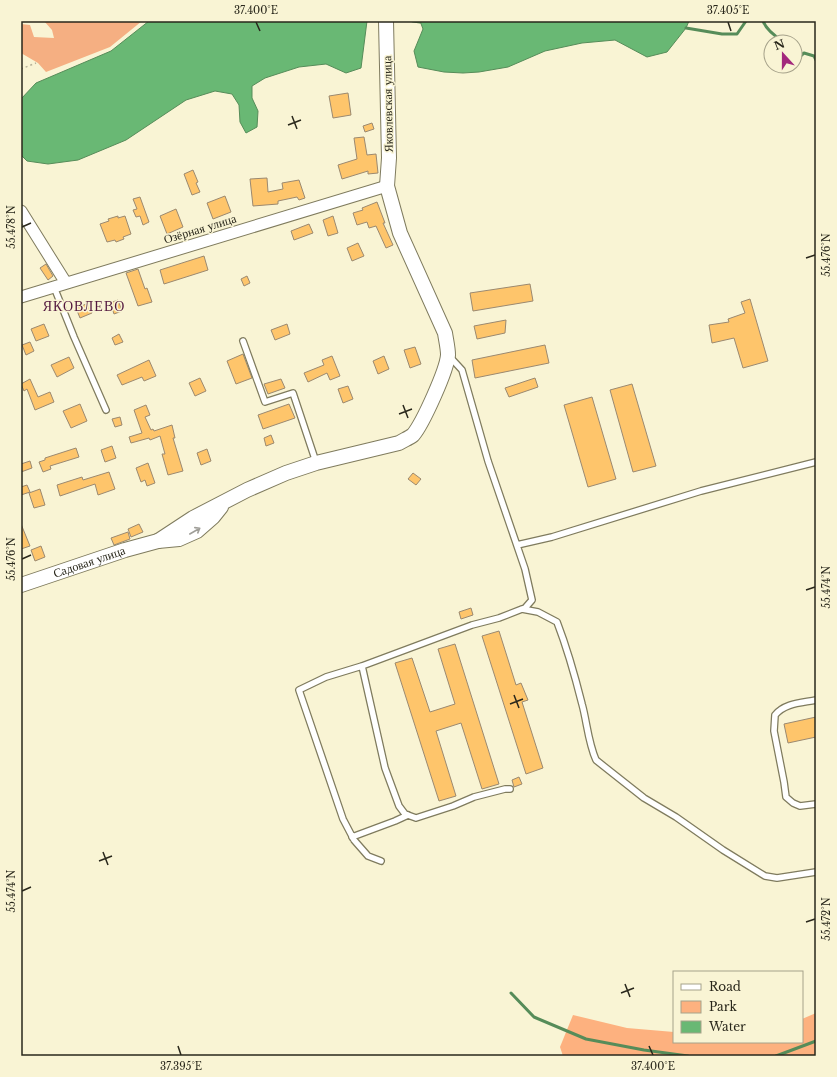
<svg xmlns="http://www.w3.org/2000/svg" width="837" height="1077" font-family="'Libre Baskerville',serif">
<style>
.green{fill:#fdb17f}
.forest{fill:#f5af82}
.water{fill:#69b874;stroke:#568c59}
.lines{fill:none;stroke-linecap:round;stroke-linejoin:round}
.stream{stroke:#568c59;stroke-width:3}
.building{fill:#fec56b;stroke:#9b8970}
.service-casing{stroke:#7f7b5e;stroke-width:8}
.minor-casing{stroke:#7f7b5e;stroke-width:13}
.tertiary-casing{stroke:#7f7b5e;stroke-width:16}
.path{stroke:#b7b399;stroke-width:1.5;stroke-dasharray:2 3;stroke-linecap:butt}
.service{stroke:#fff;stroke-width:5.5}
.minor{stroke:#fff;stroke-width:11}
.tertiary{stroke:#fff;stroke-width:14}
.oneway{stroke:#9f9e98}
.ticks{fill:none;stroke:#29271b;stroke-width:1.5}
.labels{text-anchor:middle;stroke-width:3;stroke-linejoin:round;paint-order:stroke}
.street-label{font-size:12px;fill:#29271b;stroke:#f9f4d4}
.quarter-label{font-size:14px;letter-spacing:1px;fill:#51163d;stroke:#f9f4d4}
.neatline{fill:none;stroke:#29271b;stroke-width:1.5}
.ticks-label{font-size:10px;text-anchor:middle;fill:#29271b}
</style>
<rect width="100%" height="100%" fill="#f9f4d4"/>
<!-- green -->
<path class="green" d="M816 1013V1056H563L560 1047 573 1015 627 1028 674 1032V1042H802V1019Z"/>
<!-- forest -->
<path class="forest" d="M44 21H142L110 47 46 72 38 63 21 53V24L30 25 34 37 54 38 52 30Z"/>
<!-- water -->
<path class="water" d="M149 21H367L361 68 346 73 326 64 299 67 265 78 252 86V98L258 111 257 127 246 133 240 122 239 105 232 94 215 91 186 100 126 140 78 160 48 164 27 161 21 155V99L36 83 111 51Z
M420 21H689L686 28 667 52 647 57 615 40 582 43 545 51 508 67 479 72 463 73 444 72 418 67 414 51 423 29Z"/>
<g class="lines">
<!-- stream -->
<path class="stream" d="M413 21 420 22
M763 21C766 29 776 37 784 42
M686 28 722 34H737L746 21
M795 58 797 59 804 53 814 56 816 60
M511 993 534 1017 586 1039 644 1050 688 1056
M776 1056 816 1041"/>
</g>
<!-- building -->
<path class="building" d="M348 93 351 115 333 118 329 96Z
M372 123 374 129 365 132 363 126Z
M364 137 367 155 376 154 378 173 368 174V171L342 179 338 165 357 159 354 138Z
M193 170 198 182 196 183 200 192 192 195 184 174Z
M267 178 268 192 283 189 282 183 299 180 305 198 299 200 297 197 278 201V204L253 206 250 179Z
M225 196 231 212 213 219 207 203Z
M140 197 149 222 143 225 140 216 136 217 133 210 137 209 133 199Z
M377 202 385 223H383L393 245 386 248 376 226 369 228 367 222 357 225 353 213 363 210 362 208Z
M176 209 183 227 167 234 160 216Z
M118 216V218L125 216 131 234 123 237 124 239 116 242 115 240 107 242 100 224 109 221 108 219Z
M333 216 338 233 328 236 323 220Z
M309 224 313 233 294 240 291 231Z
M358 243 364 256 352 261 347 248Z
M204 256 208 270 164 284 160 270Z
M46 264 53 276 48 280 40 268Z
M138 269 145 289 147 288 152 302 138 306 126 273Z
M247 276 250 283 244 286 241 279Z
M530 284 533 301 473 311 470 293Z
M750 299 768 361 743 368 734 338 712 343 709 325 729 322 728 319 745 313 741 302Z
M118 300 122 311 114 314 110 303Z
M89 303 92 313 80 318 76 308Z
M506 320 505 333 477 339 474 326Z
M44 324 49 336 36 341 31 329Z
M287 324 290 334 275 340 271 330Z
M119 334 123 342 115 345 112 338Z
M30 342 34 351 26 355 22 345Z
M545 345 549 363 475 378 472 360Z
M415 347 421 364 410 368 404 350Z
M243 354 252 378 236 384 227 361Z
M332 356 340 376 330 380 327 373 308 382 304 373 324 365 322 360Z
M384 356 389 369 378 374 373 361Z
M69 357 74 368 57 377 51 365Z
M149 360 156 376 144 381 142 377 122 385 117 375Z
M200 378 206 391 195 396 189 383Z
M535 378 538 387 509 397 505 388Z
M30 379 38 397 50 392 54 402 35 410 27 389 24 391 21 384Z
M281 379 285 388 268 394 264 384Z
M632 384 656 466 633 472 610 390Z
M348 386 353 399 343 403 338 389Z
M592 397 616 479 588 487 564 405Z
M80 404 87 421 71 428 63 411Z
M289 404 295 418 263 429 258 415Z
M146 405 150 415 145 417 151 430 153 429 154 431 172 425 175 438H173L183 471 168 475 162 454H165L160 436 150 440 149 438 131 443 129 437 142 433 134 410Z
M120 417 122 425 115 427 112 419Z
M271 435 274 443 266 446 264 438Z
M112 446 116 458 105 462 101 450Z
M76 448 79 457 50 466 51 469 43 472 39 462 45 460V458Z
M207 449 211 461 201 465 197 453Z
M30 461 32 468 21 472V464Z
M148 463 155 483 147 486 145 480 141 482 136 468Z
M109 472 115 489 98 495 95 484 60 496 57 485 82 477 83 480Z
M413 473 421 479 416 485 408 479Z
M27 485 30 492 21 495V487Z
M40 489 45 505 34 508 29 493Z
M21 524 30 546 21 549Z
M139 524 143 532 131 537 128 529Z
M128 532 130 539 114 545 111 538Z
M41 546 45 557 35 561 31 550Z
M471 608 473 615 461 619 459 612Z
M499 631 516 685 521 683 528 700 522 702 543 768 526 774 482 636Z
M455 644 499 784 482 789 461 723 436 731 456 796 439 801 395 663 412 658 430 712 455 704 438 649Z
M816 717V737L788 743 784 724Z
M519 777 522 784 514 787 512 780Z"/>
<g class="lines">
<defs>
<path id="service" d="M54 287 74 337 106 410
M243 341 265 402 293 393 316 462
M517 545 552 537 701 491 816 462
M522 609 538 612 557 622C567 648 575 676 582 704 587 722 588 742 596 760L644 798 676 817 723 850 765 876 777 878 816 872
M362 666 385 768 399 806 405 814 416 818 453 806 474 797 505 789H510
M816 700C801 703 785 703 775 715L774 731 784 782 786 797 793 803 800 806 816 804
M352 837 395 821 408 815
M381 861 368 856 354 840 343 819 299 690 326 677 362 666 472 625 499 618 522 609 525 608 532 600 525 569 488 461 462 370 450 357"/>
<path id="minor" d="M21 211 66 283
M21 297 387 186"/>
<g id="tertiary">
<path d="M158 541 193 518 247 490 286 473 316 463 399 443C404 440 409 438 413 435 423 423 447 370 448 355 448 348 446 340 445 333L400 233 387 186 389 158 386 21"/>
<path id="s1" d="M21 585 125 550 158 541 179 539 197 531 213 517 221 507"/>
</g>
</defs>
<!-- service casing -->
<use href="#service" class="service-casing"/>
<!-- minor casing -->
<use href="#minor" class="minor-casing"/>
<!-- tertiary casing -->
<use href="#tertiary" class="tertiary-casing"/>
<!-- path -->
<path class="path" d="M21 69 36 63"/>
<!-- service -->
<use href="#service" class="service"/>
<!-- minor -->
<use href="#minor" class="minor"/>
<!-- tertiary -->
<use href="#tertiary" class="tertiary"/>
</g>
<!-- one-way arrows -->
<defs><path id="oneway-shaft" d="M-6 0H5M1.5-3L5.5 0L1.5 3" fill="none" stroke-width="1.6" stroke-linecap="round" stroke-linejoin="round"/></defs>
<use class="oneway" href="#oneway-shaft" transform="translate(195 531) rotate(-30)"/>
<!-- ticks -->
<path class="ticks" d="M256 22 260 31M728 22 731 31M292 116 297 129M288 125 301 120M22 227 31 223M806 258 815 255M403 405 408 418M399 414 412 409M22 559 31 555M806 590 815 587M514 695 519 708M510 704 523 699M103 852 108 865M99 861 112 856M22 891 31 887M806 922 815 919M625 984 630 997M621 993 634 988M178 1046 181 1055M649 1046 653 1055"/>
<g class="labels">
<!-- street labels -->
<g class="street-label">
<text transform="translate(388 104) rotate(-91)" y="4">Яковлевская улица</text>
<text transform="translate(200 229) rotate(-17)" y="4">Озёрная улица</text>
<text dy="4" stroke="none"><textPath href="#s1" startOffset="72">Садовая улица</textPath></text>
</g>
<!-- quarter labels -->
<g class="quarter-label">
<text x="84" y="311">ЯКОВЛЕВО</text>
</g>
</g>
<!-- border -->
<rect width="837" height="1077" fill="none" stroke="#f9f4d4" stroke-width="44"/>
<!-- legend -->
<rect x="673" y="971" width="130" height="72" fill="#f9f4d4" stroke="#a6a28a"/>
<rect x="681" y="984" width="20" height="6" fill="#ffffff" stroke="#a6a28a"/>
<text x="709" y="991" font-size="12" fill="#29271b">Road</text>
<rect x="681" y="1001" width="20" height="12" fill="#fdb17f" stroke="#a6a28a"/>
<text x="709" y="1011" font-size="12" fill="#29271b">Park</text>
<rect x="681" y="1021" width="20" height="12" fill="#69b874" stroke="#a6a28a"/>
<text x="709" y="1031" font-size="12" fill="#29271b">Water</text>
<!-- north arrow -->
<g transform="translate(783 54) rotate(339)"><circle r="19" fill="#f9f4d4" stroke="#a6a28a"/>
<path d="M0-3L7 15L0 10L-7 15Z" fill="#a3287c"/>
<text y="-6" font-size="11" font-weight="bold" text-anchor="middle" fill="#29271b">N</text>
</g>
<rect x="22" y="22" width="793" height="1033" class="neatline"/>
<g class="ticks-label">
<text x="256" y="14">37.400°E</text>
<text x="728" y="14">37.405°E</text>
<text transform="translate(11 227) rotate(-90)" y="4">55.478°N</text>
<text transform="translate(826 255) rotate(-90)" y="4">55.476°N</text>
<text transform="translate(11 559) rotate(-90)" y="4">55.476°N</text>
<text transform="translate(826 587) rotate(-90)" y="4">55.474°N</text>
<text transform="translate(11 891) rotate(-90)" y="4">55.474°N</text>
<text transform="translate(826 919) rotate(-90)" y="4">55.472°N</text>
<text x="181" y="1070">37.395°E</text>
<text x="653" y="1070">37.400°E</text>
</g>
</svg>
